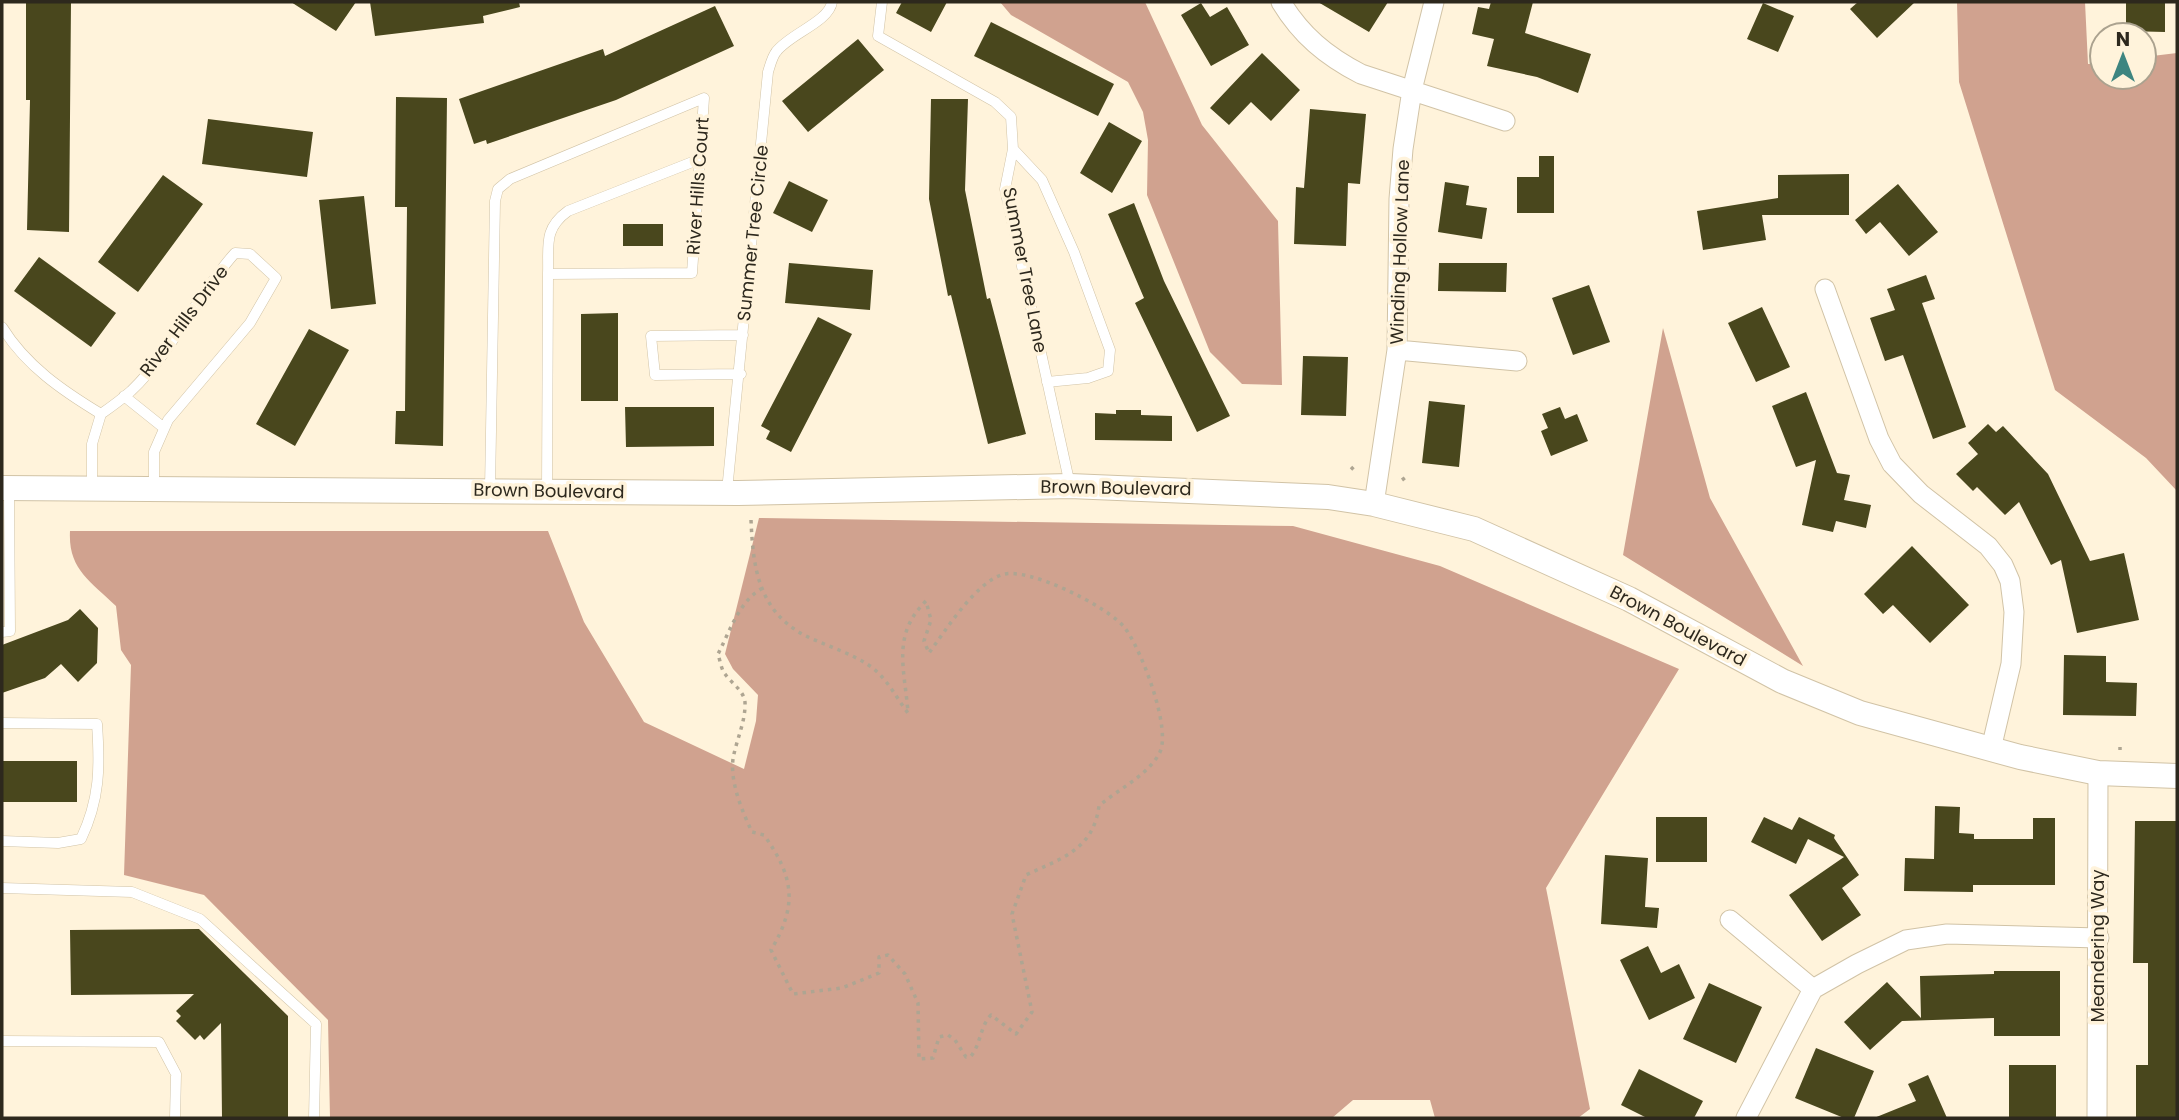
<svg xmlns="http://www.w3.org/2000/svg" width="2179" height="1120" font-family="Poppins,sans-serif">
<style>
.forest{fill:#d0a28f}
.building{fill:#49471d}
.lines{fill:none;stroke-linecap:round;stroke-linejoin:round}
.service-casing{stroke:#d1c3a6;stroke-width:11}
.minor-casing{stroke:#d1c3a6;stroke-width:21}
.tertiary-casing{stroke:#d1c3a6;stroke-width:26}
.path{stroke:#aea592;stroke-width:3.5;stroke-dasharray:3.5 5;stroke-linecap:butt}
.service{stroke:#fff;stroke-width:10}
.minor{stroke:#fff;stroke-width:19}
.tertiary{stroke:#fff;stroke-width:24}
.labels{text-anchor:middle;stroke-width:7;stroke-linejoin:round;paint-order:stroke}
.street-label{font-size:18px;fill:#2d281d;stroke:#fff3db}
</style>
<rect width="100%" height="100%" fill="#fff3db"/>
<!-- forest -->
<path class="forest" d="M1000 2H1145L1202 125 1278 221 1282 385 1242 384 1210 352 1147 195 1148 140 1143 112 1128 82 1011 15Z
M1957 2H2085L2088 64 2102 63V77H2144V57L2177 53V491L2146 458 2055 390 1959 82Z
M1663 328 1710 498 1803 666 1623 555Z
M759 518 1293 526 1440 566 1679 669 1546 888 1590 1109 1578 1118H1435L1430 1100H1353L1332 1118H330L328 1020 204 895 124 875 131 665 121 650 116 606C90 581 68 569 70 531H548L584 622 644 722 744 769 756 721 758 695 733 669 725 654Z"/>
<!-- building -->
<path class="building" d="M26 2H71L69 232 27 230 30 100H26Z
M291 2H356L336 31Z
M370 2H519L520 7 483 16 484 23 375 36Z
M902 2H947L931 32 896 13Z
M1318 2H1388L1369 32Z
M1491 2H1533L1525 33 1591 54 1578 93 1537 77 1487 66 1494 39 1472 34 1478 7 1489 9Z
M1858 2H1915L1877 38 1850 9Z
M2126 2H2165V32L2126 31Z
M1201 3 1210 17 1227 7 1249 45 1211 66 1181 15Z
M1763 3 1794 16 1778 52 1747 39Z
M715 6 734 46 616 100 487 144 486 140 474 144 459 99 603 49 605 56Z
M991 22 1114 84 1098 116 974 56Z
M858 39 884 70 808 132 782 101Z
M1262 53 1300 90 1271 121 1251 102 1229 125 1210 108Z
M396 97 447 98 443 446 395 444 396 411H405L407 207H395Z
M931 99H968L965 190 987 299 990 298 1026 434 988 444 951 295 948 296 929 199Z
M1310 109 1366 114 1360 184 1348 183 1346 246 1294 244 1296 187 1304 188Z
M208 119 313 132 307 177 202 164Z
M1109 122 1142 141 1112 193 1080 173Z
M1539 156H1554V213H1517V177H1539Z
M1849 174V215H1762L1766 240 1703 250 1697 211 1778 198V175Z
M163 175 203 204 138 292 98 262Z
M789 181 828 200 812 232 773 213Z
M1445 182 1469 186 1466 205 1487 208 1482 239 1438 232Z
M1898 184 1938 232 1909 256 1880 222 1866 234 1855 220Z
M364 196 376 304 331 309 319 200Z
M1134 203 1164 281 1230 416 1197 432 1135 303 1144 298 1108 214Z
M623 224H663V246H623Z
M39 257 116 313 91 347 14 291Z
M789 263 873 270 870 310 785 303Z
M1439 263H1507L1506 292 1438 291Z
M1926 275 1935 299 1922 303 1966 427 1933 439 1903 355 1885 361 1870 318 1895 310 1887 289Z
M1589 285 1610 342 1573 355 1552 298Z
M1762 307 1790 367 1756 382 1728 323Z
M618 313V401H581V314Z
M818 317 852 334 791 452 766 439 770 431 761 426Z
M309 329 349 350 295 446 256 424Z
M1303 356 1348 357 1346 416 1301 415Z
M1806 392 1837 473 1850 475 1844 500 1871 505 1866 528 1836 521 1833 532 1802 525 1816 460 1796 467 1772 406Z
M1429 401 1465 405 1459 467 1422 463Z
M625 407H714V446L626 447Z
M1560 407 1565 419 1577 414 1588 441 1551 456 1541 431 1548 428 1542 414Z
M1116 410H1141V415L1172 416V441L1095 440V413L1116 414Z
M1988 424 1996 432 2003 426 2048 474 2090 561 2124 553 2139 620 2077 633 2061 560 2051 565 2019 502 2005 515 1977 487 1973 491 1956 474 1978 454 1968 443Z
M1912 546 1969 605 1930 643 1893 605 1883 614 1864 594Z
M80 609 98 628 97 663 78 682 61 664 45 678 2 693V645L68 620Z
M2064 655 2106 656V682L2137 683 2136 716 2063 715Z
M2 761H77V802H2Z
M1935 806 1960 807 1959 833 1974 834V839H2033V818H2055V885H1973V892L1904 891 1905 858 1934 859Z
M1656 817H1707V862H1656Z
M1764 817 1792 830 1799 817 1835 835 1834 838 1859 875 1842 888 1861 915 1822 941 1789 895 1844 857 1808 839 1796 864 1751 842Z
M2135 821H2177V1118H2136V1065H2148V963H2133Z
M1605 855 1648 858 1645 907 1659 908 1657 928 1601 924Z
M199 929 288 1016V1118H222L221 1023 204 1040 200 1035 195 1040 176 1021 181 1016 176 1011 194 994 71 995 70 930Z
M1648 946 1661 973 1679 964 1695 998 1649 1020 1620 960Z
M1994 971H2060V1036H1994V1018L1902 1021 1870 1050 1844 1022 1887 982 1921 1018 1920 976 1994 974Z
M1709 983 1762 1007 1736 1063 1683 1039Z
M1816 1048 1874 1071 1854 1118H1844L1795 1098Z
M2009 1065H2056V1118H2009Z
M1639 1069 1703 1101 1694 1118H1647L1621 1105Z
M1928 1075 1947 1118H1874L1916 1101 1908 1084Z"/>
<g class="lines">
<defs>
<path id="service" d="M882 2 878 36 995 102 1011 117 1013 149 1005 189 1070 485
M1013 149 1042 180 1074 252 1110 350 1108 371 1088 378 1047 382
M548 274C549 246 543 229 568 211L700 159
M2 327C26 366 63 391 101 414 111 407 122 399 131 391 173 351 197 295 235 253L250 254 276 278 250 323 168 420 154 452V488
M741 374 655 375 651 336 743 335
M124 396 164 428
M92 488V444L101 414
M490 489 495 201 498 189 510 179 704 98 692 273 548 274 547 491
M727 491 768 72C770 66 772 57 776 52 789 34 829 22 832 2
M2 632 10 631 9 489
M2 723 97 724C100 767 100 799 81 839L58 843 2 841
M2 888 132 892 200 919 316 1024 314 1118
M2 1041 159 1042 176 1074 175 1118"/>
<path id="minor" d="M1281 2C1301 35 1326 56 1361 74L1505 121
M1825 289 1879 439 1892 464 1921 494 1988 546 2003 565 2010 581 2014 612 2011 664 1991 749
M1397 350 1517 361
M1374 504 1397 350 1399 199 1403 149 1412 90 1434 2
M1730 920 1813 989
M1746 1118 1813 989 1857 964 1906 940 1947 934 2099 938
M2097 1118 2098 773"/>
<path id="tertiary" d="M2 488 738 493 1070 486 1328 497 1374 504 1474 529 1629 599 1782 681 1860 713 2020 757 2098 773 2177 776"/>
</defs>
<!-- service casing -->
<use href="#service" class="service-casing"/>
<!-- minor casing -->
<use href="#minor" class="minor-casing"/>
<!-- tertiary casing -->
<use href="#tertiary" class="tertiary-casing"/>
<!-- path -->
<path class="path" d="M1351 467 1356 472
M1402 480 1406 477
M751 520C753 567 758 610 804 635 824 645 848 652 867 664 886 676 895 696 908 713 905 670 891 635 926 601L931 620 924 641 929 653C945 631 975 584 1001 575 1026 565 1109 607 1125 628 1141 649 1173 731 1159 754 1146 777 1118 789 1099 806 1093 850 1062 858 1026 875L1012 914 1032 1012 1016 1034 991 1015C980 1026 981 1044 971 1056L966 1057 955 1040 948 1035 939 1037 933 1058 919 1059 918 1003 905 974 888 955 879 957V973L842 988 793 994 771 950C798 905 794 877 764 835L752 832C742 811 730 782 733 759 736 741 745 723 745 705 746 692 732 684 725 674 721 669 720 660 718 654 730 631 739 602 761 589
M2120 747V750"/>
<!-- service -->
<use href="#service" class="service"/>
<!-- minor -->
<use href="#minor" class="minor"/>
<!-- tertiary -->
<use href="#tertiary" class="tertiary"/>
</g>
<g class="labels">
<!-- street labels -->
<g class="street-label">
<text transform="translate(698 186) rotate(-86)" y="6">River Hills Court</text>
<text transform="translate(753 233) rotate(-84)" y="6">Summer Tree Circle</text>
<text transform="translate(1400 252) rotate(-88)" y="6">Winding Hollow Lane</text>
<text transform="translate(1025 270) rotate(79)" y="6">Summer Tree Lane</text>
<text transform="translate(184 321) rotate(-53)" y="6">River Hills Drive</text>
<text transform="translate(1116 488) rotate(1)" y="6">Brown Boulevard</text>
<text transform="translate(549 491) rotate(1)" y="6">Brown Boulevard</text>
<text transform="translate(1678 626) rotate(28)" y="6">Brown Boulevard</text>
<text transform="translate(2098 946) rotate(-90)" y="6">Meandering Way</text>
</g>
</g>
<!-- border -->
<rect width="2179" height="1120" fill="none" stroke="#2d281d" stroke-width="7"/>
<!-- north arrow -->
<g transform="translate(2123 56)"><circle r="33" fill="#fff3db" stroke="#aba28f" stroke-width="2"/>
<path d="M0-5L12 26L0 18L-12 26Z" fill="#3e8580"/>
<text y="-10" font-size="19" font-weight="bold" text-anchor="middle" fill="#2d281d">N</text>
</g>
</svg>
